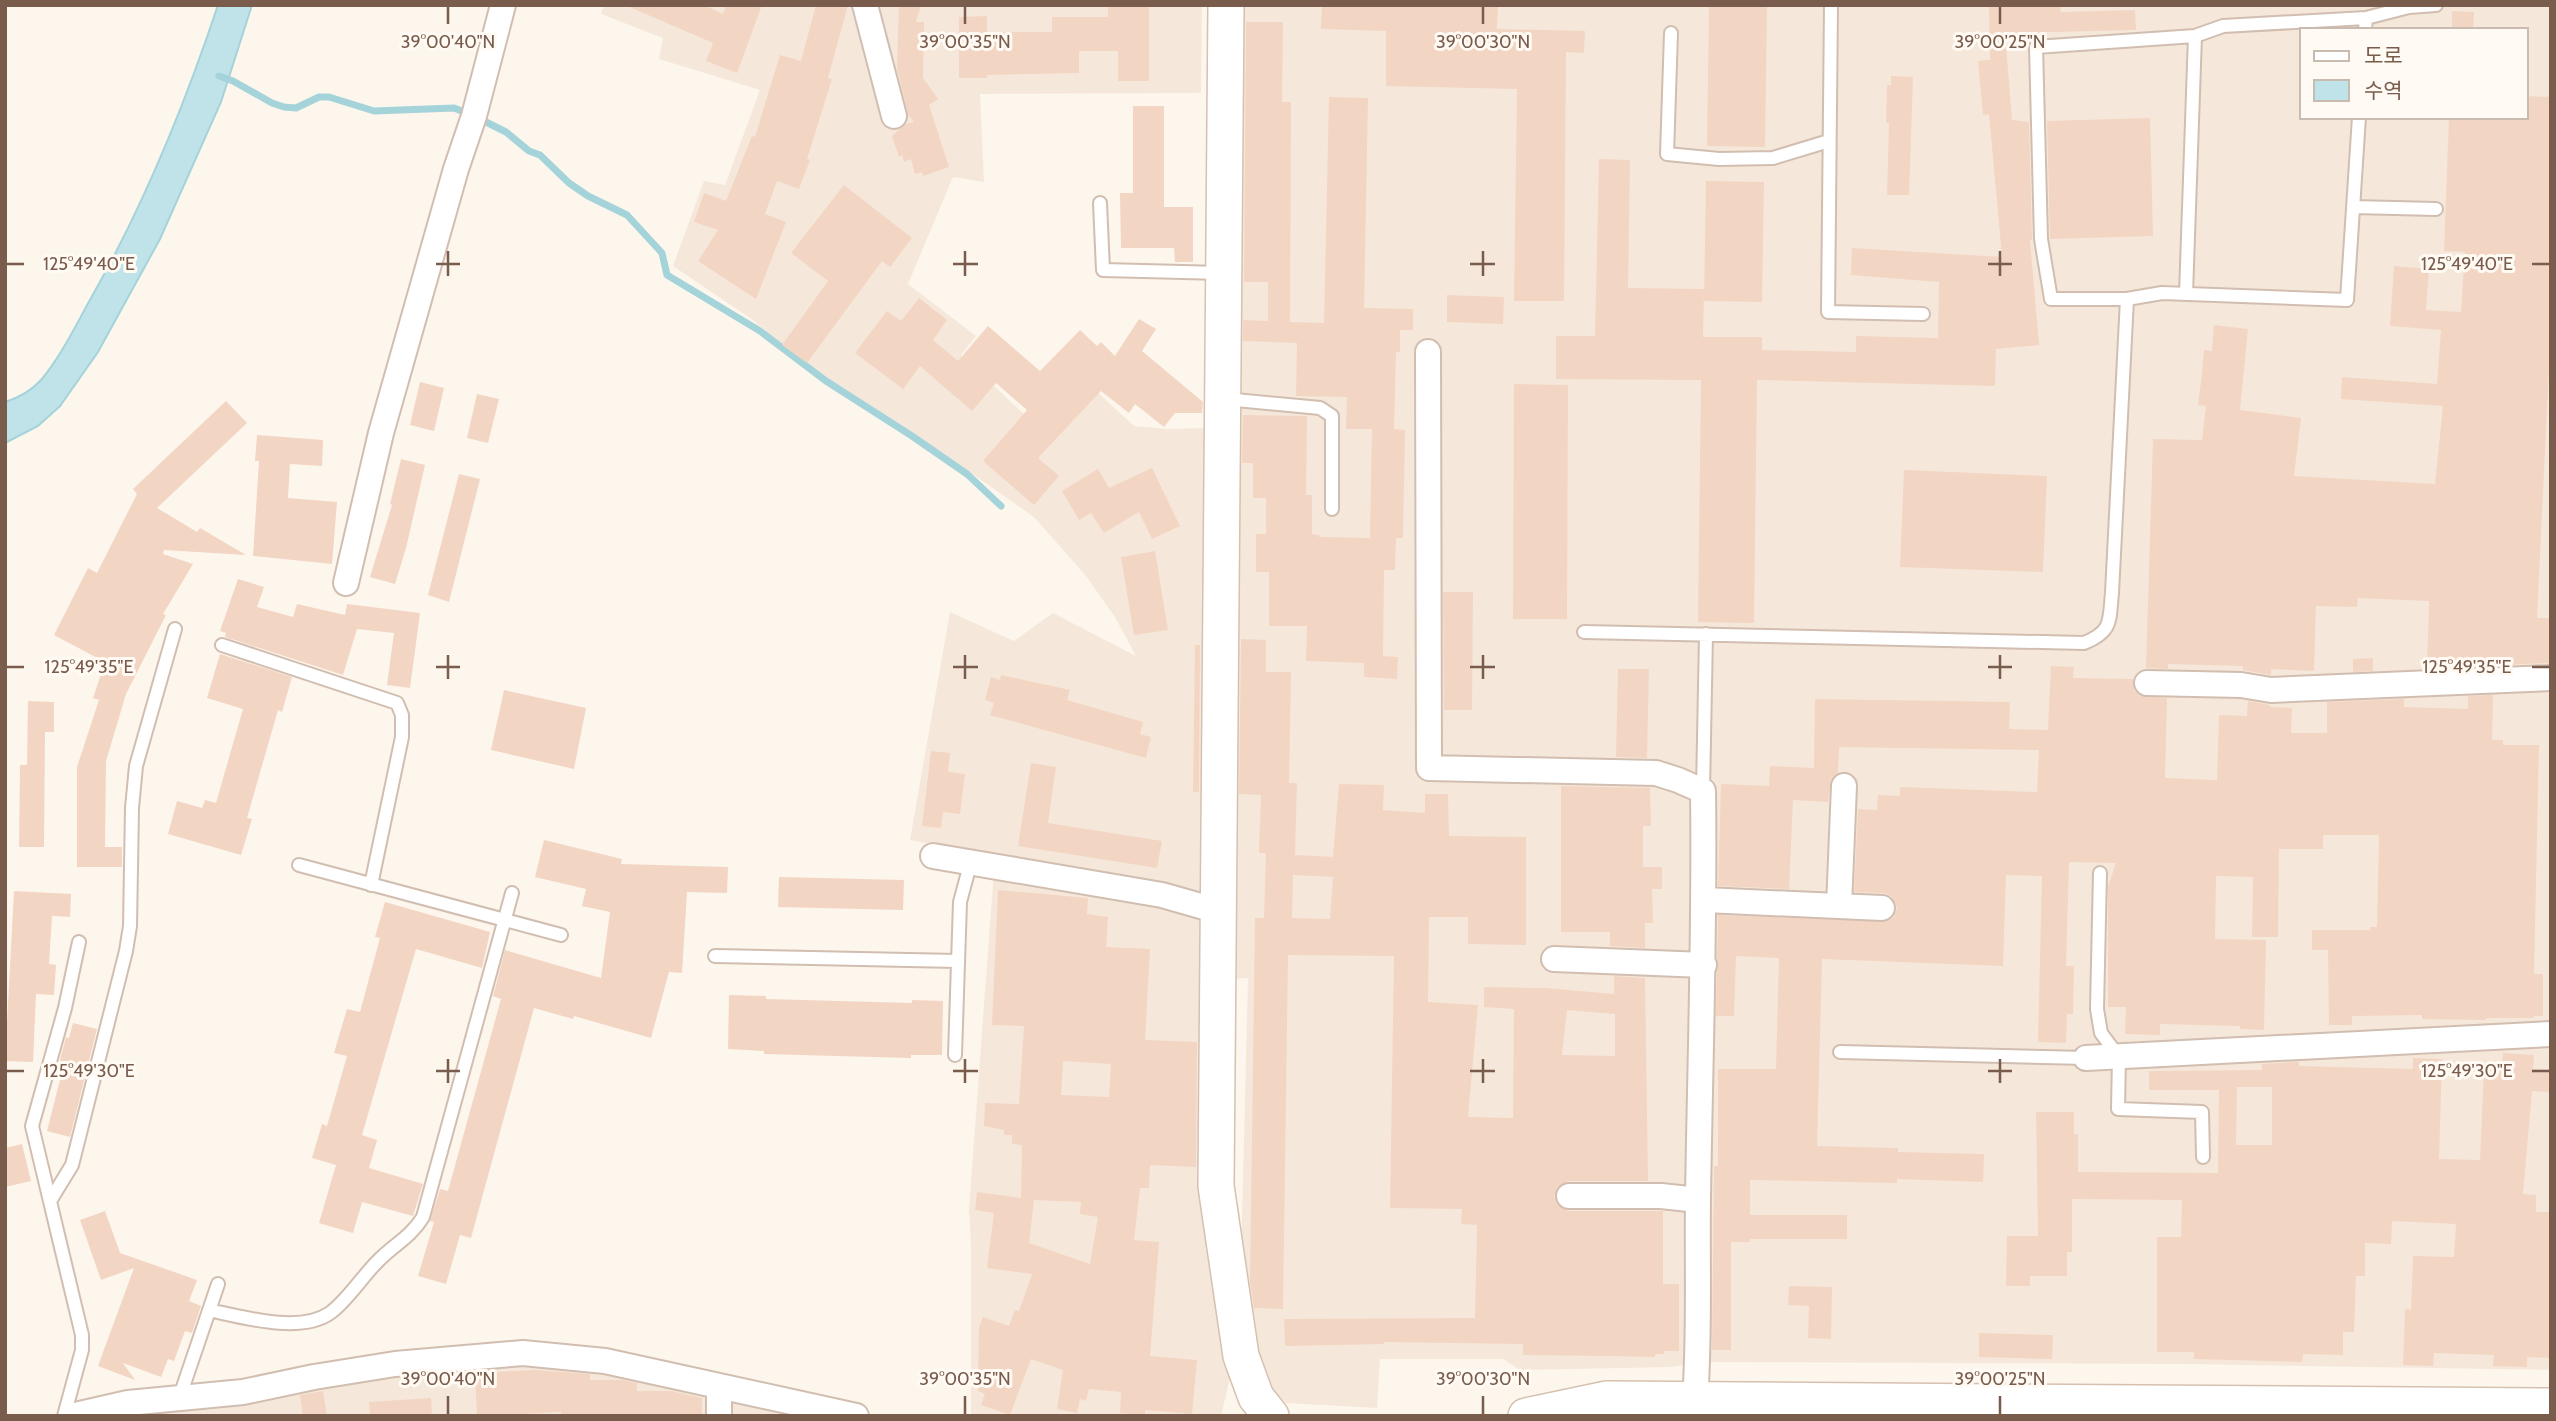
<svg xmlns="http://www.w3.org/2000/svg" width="2556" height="1421" font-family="Cabin,'Noto Sans KR',sans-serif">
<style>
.residential{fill:#f5e8da;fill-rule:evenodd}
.water{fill:#bfe3e8;stroke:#a5d3da;stroke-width:2}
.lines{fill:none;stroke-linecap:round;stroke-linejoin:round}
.stream{stroke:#a5d3da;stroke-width:7}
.building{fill:#f3d5c3;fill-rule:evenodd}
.lane-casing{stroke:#d1beb0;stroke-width:16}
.street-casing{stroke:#d1beb0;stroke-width:28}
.secondary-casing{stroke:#d6c0b0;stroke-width:38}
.lane{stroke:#fff;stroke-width:12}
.street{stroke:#fff;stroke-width:24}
.secondary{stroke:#fff;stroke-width:35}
.ticks{fill:none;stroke:#7a5c4d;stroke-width:2.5}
.ticks-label{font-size:18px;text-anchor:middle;fill:#7a5c4d;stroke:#fffaf3;stroke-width:6;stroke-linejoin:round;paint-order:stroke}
</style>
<rect width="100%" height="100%" fill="#fdf6ec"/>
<!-- residential -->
<path class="residential" d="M604 5H1202L1201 93 980 94 984 182 953 177 908 284 976 336 961 355 1024 414 1067 364 1134 426 1168 429 1209 428 1203 1221 1221 1323 1232 1369 1221 1416H971V1246L969 1209 995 856 910 840 950 612 1014 641 1053 613 1136 656 1115 617 1086 576 1034 517 914 433 807 365 753 320 673 266 704 181 725 185 760 90 659 59 663 38 601 14Z
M1231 5H2551V1370L2186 1364 1706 1362 1670 1367 1520 1370 1503 1359H1380L1377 1408 1286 1403 1273 1391 1261 1368 1245 1322 1241 1258 1248 978 1228 979ZM2302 30H2526V117H2302Z
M524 1364 585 1365 809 1416H109L380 1376Z"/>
<!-- water -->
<path class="water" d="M218 5H252L221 102 160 239 98 352 60 406 38 426 5 443V402C18 398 32 390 41 380 61 356 76 325 91 298 144 205 184 107 218 5Z"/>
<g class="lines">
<!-- stream -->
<path class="stream" d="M219 76 233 81 272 103 284 107 296 108 319 97H329L374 111 454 108 474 116 506 132 529 151 540 155 569 183 588 196 627 215 662 253 667 275 760 331 826 381 912 436 967 474 1001 506"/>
</g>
<!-- building -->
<path class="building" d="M625 5H704L723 14 726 5H762L737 73 706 61 713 43Z
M816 5H848L828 78 832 79 807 159 810 160 799 189 777 181 765 214 786 222 756 299 698 261 718 230 694 222 704 193 726 201 752 136 755 137 780 55 801 61Z
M899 5H921L916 22H924L923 78 938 99 929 105 949 167 923 176 922 172 915 174 911 159 904 162 902 155 899 157 892 136 906 124 914 122 908 114 897 68Z
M1108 5H1149V81H1118V51H1079V73L987 75V78H959V17L987 16V32H1052V17H1108Z
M1322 5 1498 6 1497 29 1585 31 1584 53 1566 52 1564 301H1514L1517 89 1386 86V31L1321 29Z
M1709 5H1767L1765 147 1707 146Z
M1989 5H2060L2061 12 2135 10 2136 30 2005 33 2012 120 2029 122 2032 240H2030L2039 345 1996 349 1995 386 1757 380 1754 623 1698 622 1701 380 1556 379V336H1595L1599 159 1630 160 1628 288 1704 289 1703 337H1762V350L1856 352V336L1938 338 1939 282 1851 275 1852 248 2002 257 1989 114 1983 115 1978 61 1990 60Z
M2452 11 2474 12 2473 30H2452Z
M1246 22H1283L1282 102H1291L1290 322 1324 323 1329 97 1368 98 1364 308 1413 309V330H1400V352H1396L1394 429 1405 430 1403 538H1396L1395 570H1384L1383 656 1398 657 1397 679 1364 677V663L1306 661 1307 626H1269V572H1256V534H1266V498H1253V463H1242L1243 415 1307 416 1306 495H1312V534L1319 535V537L1370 538 1372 429H1346L1347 397 1296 396 1297 343 1243 341V320L1268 321V282H1244Z
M1891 76 1913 77 1909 195H1887L1889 123H1886L1887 85H1891Z
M2526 96 2551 97V327L2537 618H2551V663L2427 668 2429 601 2358 598 2357 607 2316 606 2314 671 2271 669V675L2243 670V666L2168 664V669L2146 668 2153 439 2202 440 2206 406 2198 405 2202 373 2204 350 2212 351 2214 325 2248 329 2240 410 2301 418 2294 476 2435 484 2443 406 2341 399 2342 377 2437 384 2441 330 2390 326 2394 266 2429 269 2426 310 2461 312 2465 252 2444 251 2449 117H2526Z
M1133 106H1164V207H1193V262H1175L1174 248H1121L1120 193H1133Z
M2150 118 2153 236 2050 239 2047 121Z
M1706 181 1764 182 1762 302 1704 301Z
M844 185 912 238 890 267 882 261 807 363 782 345 828 281 791 253Z
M1447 295 1504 297 1503 324 1447 322Z
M919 298 947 320 933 340 958 361 988 326 1040 371 1080 330 1097 346 1101 342 1115 356 1139 319 1156 329 1142 351 1203 402 1202 413H1175L1164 427 1135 404 1129 413 1101 391 1038 458 1059 476 1034 505 983 461 1027 410 996 383 972 411 920 366 903 389 855 353 887 311 901 321Z
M420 382 444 388 434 431 410 425Z
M1514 384 1568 385 1567 619H1513Z
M477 394 499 399 488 443 467 438Z
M226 401 247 423 157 508 197 532 200 528 246 555 164 550 163 554 193 564 163 614 166 615 126 694 106 761 105 847H122V867H77V767L99 700 93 698 105 662 54 635 88 568 97 573 137 494 133 489Z
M257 435 323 440 322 466 290 464 288 498 337 502 332 564 253 556 259 461H255Z
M401 459 425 465 406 548 395 584 370 577 392 505 390 504Z
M1152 468 1180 526 1152 539 1139 512 1104 533 1091 513 1079 520 1062 491 1098 469 1109 488Z
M1904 470 2047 476 2043 572 1900 567Z
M459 474 480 479 449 602 428 595Z
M1155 551 1168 630 1134 635 1121 557Z
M238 579 264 587 257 607 293 617 297 604 345 615 347 604 420 613 410 688 387 685 394 633 357 629 343 675 225 637 226 633 220 631Z
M1443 592H1473L1472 710H1444Z
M1241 639 1266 640V672H1291L1289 783H1297L1295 855 1333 857 1339 784 1384 785 1383 810 1425 813V794H1448L1449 836 1526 837V945L1468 944V917H1429L1428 1002 1478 1005 1468 1117 1513 1118 1514 1009 1484 1007V987L1545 988 1614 994V976L1645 978 1648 1181H1568L1557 1188 1554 1197 1557 1204 1568 1211H1663V1284H1679V1351H1664V1354H1655V1357L1607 1356 1523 1355V1344L1384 1342V1344L1285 1346 1284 1319 1475 1318 1477 1225 1461 1224 1462 1209 1390 1208 1394 956 1288 955 1283 1309 1254 1308 1250 1281 1255 918H1264L1266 853H1259L1261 795 1239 794ZM1293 875 1333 877 1330 919 1292 918ZM1567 1010 1615 1014V1056L1562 1055Z
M1195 645H1200L1199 792H1193Z
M220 654 292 677 282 712 278 710 247 818 252 819 241 855 168 834 177 801 202 808 205 800 216 803 243 709 207 698Z
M2373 658V671L2353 672V659Z
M2051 666 2074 667 2073 678 2133 679 2134 690 2140 696 2167 698 2165 778 2217 780 2219 715 2247 716 2248 701 2270 705V707L2292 708 2291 733H2327V702L2404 699V707L2468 709V696L2493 695 2492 740H2503V745H2539L2534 974H2543V1016H2534V1018H2486V1020L2422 1019V1015L2352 1016V1025H2329L2328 950H2312V930H2370V927H2377L2379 837 2378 835H2323V849H2279L2278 937H2252L2253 877 2216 876 2215 939 2266 940 2264 1030 2240 1029V1026L2160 1024V1035L2125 1034 2126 1007H2108V887L2116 863 2069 862 2066 966H2074L2073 1014H2067L2066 1043 2038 1042 2042 876 2006 875 2003 966 1822 959 1817 1146 1898 1148V1152L1984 1154 1983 1182 1897 1179V1183L1750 1180V1215H1847V1239H1750V1242H1731V1350H1712L1714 1166H1718V1069H1776L1779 958 1736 956 1734 1016H1716L1718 915 1888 921 1894 917 1897 909 1895 902 1891 896 1883 893 1854 892 1858 809 1877 810 1878 795 1900 796V787L2037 792 2039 750 1839 747 1838 773 1831 779 1828 802 1793 800 1789 889 1718 886 1721 784 1769 786 1770 766 1814 768 1815 699 2010 702 2009 729 2048 730Z
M1618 669H1649L1647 758 1616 757Z
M1001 675 1070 690 1067 700 1143 722 1140 734 1151 737 1146 758 990 715 994 703 985 700 991 677 1000 680Z
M504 690 586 708 574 769 491 750Z
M28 701 54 702V732H45L44 847H19L20 765H27Z
M931 751 950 753 948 772 965 774 960 814 943 812 941 828 922 826Z
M1031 763 1056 767 1048 823 1162 841 1157 868 1018 846Z
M1561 786 1650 788 1651 826H1643V867H1662V889H1652L1653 923H1645V948L1610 946V932H1561Z
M544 840 622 859 621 864 728 867 727 893 687 892 682 973 669 972 651 1038 574 1016 573 1019 534 1008 471 1238 460 1235 446 1284 418 1276 434 1222 430 1221 440 1189 448 1191 501 999 493 996 505 950 601 978 610 912 582 906 586 889 535 877Z
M779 877 904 880 903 910 778 907Z
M998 890 1088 898 1087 914 1108 917 1106 947 1150 949 1145 1040 1197 1042 1196 1167 1150 1165 1149 1188H1140L1134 1240 1159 1242 1150 1356 1197 1360 1192 1414 1145 1410V1415L1120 1413 1121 1392 1089 1389 1086 1401 1080 1399 1077 1413 1057 1409 1063 1370 1031 1359 1010 1415 981 1405 985 1394 978 1391 979 1328 983 1317 1009 1326 1015 1310 1019 1311 1032 1274 987 1268 994 1213 975 1210 977 1192 1021 1198 1022 1145 1012 1144V1135H1004V1130L984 1126 985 1103 1019 1104 1024 1026 992 1025ZM1063 1061 1111 1064 1109 1097 1061 1095ZM1034 1200 1081 1202 1080 1214 1098 1217 1090 1264 1029 1243Z
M14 891 71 894 70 917 52 916 49 964 56 965 54 995 36 994 33 1062 5 1061Z
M385 902 490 932 482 968 416 949 362 1135 377 1140 369 1168 423 1184 413 1216 362 1202 353 1233 319 1223 336 1165 312 1158 322 1124 327 1126 347 1056 334 1053 347 1009 360 1012 380 938 375 937Z
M729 995 766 996V999L912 1003V1000L943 1001 942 1055H911V1058L764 1054V1051L728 1049Z
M73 1023 97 1029 70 1137 47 1131 64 1064H59L62 1052 66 1037 69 1038Z
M2503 1053 2534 1055 2533 1069 2551 1070V1092L2532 1091 2523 1194 2536 1195V1212H2551V1358L2527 1357V1367L2493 1366 2494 1355 2434 1353 2433 1366 2403 1365 2405 1309 2411 1310 2413 1256 2454 1257 2456 1224 2392 1221 2391 1244 2365 1243V1276H2356L2354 1332H2343V1355L2303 1354 2302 1362 2194 1359V1352H2157V1237H2181L2182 1200 2072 1199V1252H2067V1276H2030V1286H2006L2007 1236H2038L2036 1112H2074V1134H2078V1172L2218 1173 2219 1090H2149V1071L2262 1070V1064L2294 1062H2299V1066L2413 1069V1058L2442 1059 2439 1159 2480 1160 2484 1069H2502ZM2237 1087H2272V1145H2236Z
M22 1144 31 1181 5 1187V1148Z
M105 1211 120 1253 197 1280 189 1301 201 1306 192 1333 185 1331 174 1361 168 1359 161 1377 123 1363 135 1380 98 1366 134 1268 101 1280 80 1220Z
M1789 1286 1832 1287 1831 1339 1808 1338 1809 1306 1788 1305Z
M1979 1333 2053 1335 2052 1359 1979 1357Z
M535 1370 590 1374V1380H622L637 1383V1391H671L702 1398V1416H561V1412L522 1414V1416H477L475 1373Z
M323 1391 327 1416H303L300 1395Z
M431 1398 432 1416H370L369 1402Z"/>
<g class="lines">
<defs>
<path id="lane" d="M1831 5 1828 312 1923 314
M2365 30 2366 18 2409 7 2436 5
M1671 33 1667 154 1719 159 1773 158 1829 141
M2359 117 2347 300 2162 293 2127 299H2051L2041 239 2036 47 2195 36 2223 26 2366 18
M1100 203 1103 270 1222 273
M2353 207 2436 209
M2186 294 2195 36
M1225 399 1320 408 1332 416V509
M1584 632 2084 643C2113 631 2109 621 2112 593L2127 299
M222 645 397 703 402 715V737L371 885
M1703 791 1706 634
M299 865 561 935
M2100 873 2097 1009 2101 1033 2119 1057 2118 1109 2202 1112 2203 1157
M715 956 958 961
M1840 1052 2086 1058
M955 1055 960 902 971 861
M50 1201 72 1165 126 951 130 926 132 808 136 766 175 629
M209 1310C242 1317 300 1334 330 1313 346 1302 362 1277 377 1262 392 1246 411 1237 423 1217L512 893
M180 1396 218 1284
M64 1416 82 1350V1335L32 1126 65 1008 79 942"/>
<path id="street" d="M865 5 894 116
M1428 352 1429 768 1656 773 1678 780 1703 791C1705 927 1700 1062 1698 1199 1697 1266 1700 1333 1695 1400
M346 583 381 433 456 169 474 116 503 5
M2147 683 2241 685 2271 690 2551 678
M933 856 1162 895 1218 911
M1705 900 1882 908
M1839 906 1844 786
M1554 959 1704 965
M2086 1058 2551 1034
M1569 1196H1661L1698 1200
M719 1386V1416
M71 1416 128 1403 243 1392 314 1377 395 1364 523 1353 605 1361 856 1416"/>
<path id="secondary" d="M1226 5 1216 1186 1241 1356 1256 1397 1271 1416
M1526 1416 1606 1399 2551 1406"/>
</defs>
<!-- lane casing -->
<use href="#lane" class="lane-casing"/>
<!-- street casing -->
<use href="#street" class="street-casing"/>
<!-- secondary casing -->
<use href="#secondary" class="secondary-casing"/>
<!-- lane -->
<use href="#lane" class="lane"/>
<!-- street -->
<use href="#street" class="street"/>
<!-- secondary -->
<use href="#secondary" class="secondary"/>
</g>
<!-- ticks -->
<path class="ticks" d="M448 7V24M965 7V24M1483 7V24M2000 7V24M448 251V276M965 251V276M1483 251V276M2000 251V276M7 264H24M436 264H460M953 264H978M1470 264H1495M1988 264H2012M2532 264H2549M448 655V679M965 655V679M1483 655V679M2000 655V679M7 667H24M436 667H460M953 667H978M1470 667H1495M1988 667H2012M2532 667H2549M448 1059V1083M965 1059V1083M1483 1059V1083M2000 1059V1083M7 1071H24M436 1071H460M953 1071H978M1470 1071H1495M1988 1071H2012M2532 1071H2549M448 1396V1414M965 1396V1414M1483 1396V1414M2000 1396V1414"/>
<g class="ticks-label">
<text x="448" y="48">39°00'40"N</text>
<text x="965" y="48">39°00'35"N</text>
<text x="1483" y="48">39°00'30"N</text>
<text x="2000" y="48">39°00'25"N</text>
<text x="2467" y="270">125°49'40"E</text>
<text x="89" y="270">125°49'40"E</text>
<text x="2467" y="673">125°49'35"E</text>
<text x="89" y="673">125°49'35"E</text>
<text x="2467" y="1077">125°49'30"E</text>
<text x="89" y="1077">125°49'30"E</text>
<text x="448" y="1385">39°00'40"N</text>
<text x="965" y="1385">39°00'35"N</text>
<text x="1483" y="1385">39°00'30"N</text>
<text x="2000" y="1385">39°00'25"N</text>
</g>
<!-- border -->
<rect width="2556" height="1421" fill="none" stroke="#7a5c4d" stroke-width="14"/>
<!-- legend -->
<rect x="2300" y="28" width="228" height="91" fill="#fffaf3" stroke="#cabbb1" stroke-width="2"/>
<rect x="2314" y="51" width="35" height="10" fill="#ffffff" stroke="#cabbb1" stroke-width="2"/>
<text x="2364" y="63" font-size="21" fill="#7a5c4d">도로</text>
<rect x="2314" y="80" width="35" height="21" fill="#bfe3e8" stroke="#cabbb1" stroke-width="2"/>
<text x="2364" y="98" font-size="21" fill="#7a5c4d">수역</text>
</svg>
